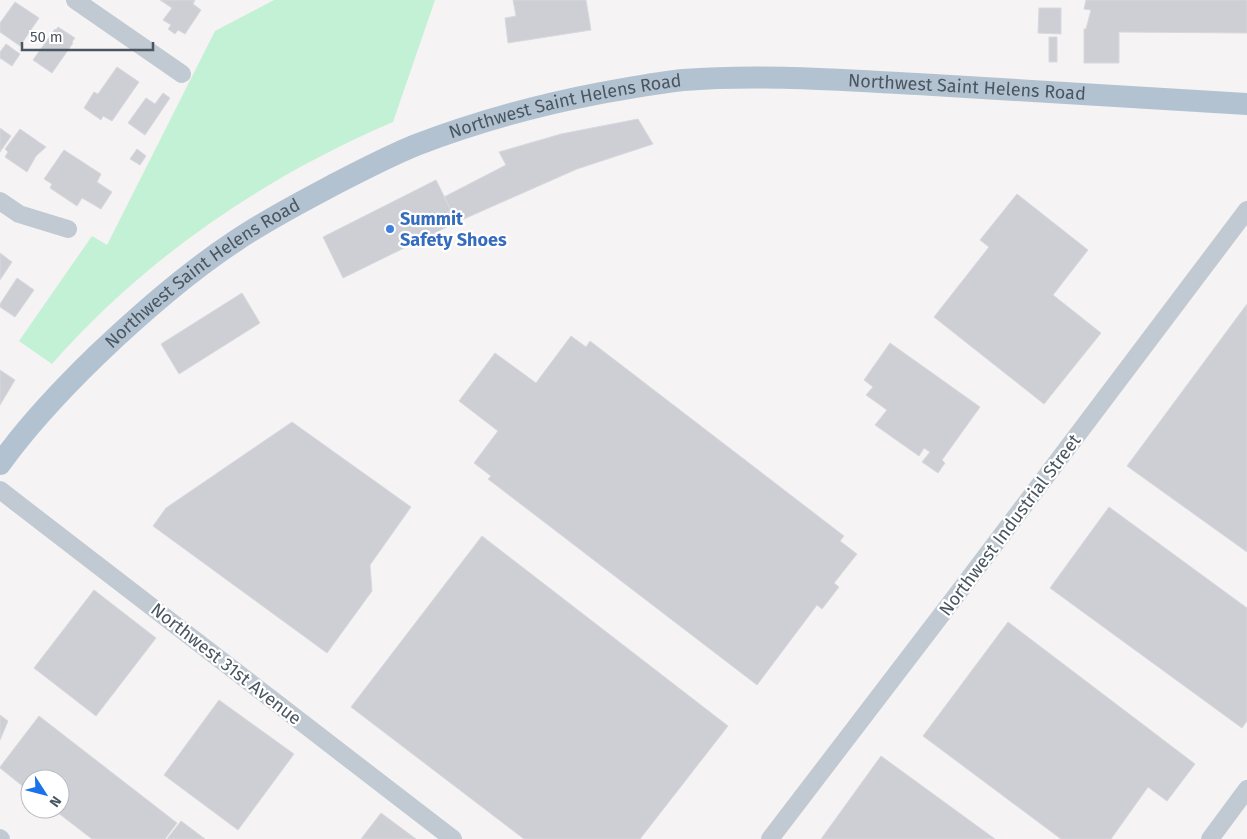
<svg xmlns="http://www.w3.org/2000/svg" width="1247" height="839" font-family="'Fira Sans',sans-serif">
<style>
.green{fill:#c3f1d5}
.building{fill:#cdcfd5;stroke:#d7d9de}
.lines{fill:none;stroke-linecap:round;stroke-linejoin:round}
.minor{stroke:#c1cad2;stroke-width:18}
.major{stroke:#b3c2d1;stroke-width:22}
.shop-dot{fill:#3f7fe0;stroke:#fff;stroke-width:2}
.labels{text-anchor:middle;stroke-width:4.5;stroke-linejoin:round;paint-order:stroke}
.street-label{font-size:18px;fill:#4a5661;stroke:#fff}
.shop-label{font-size:18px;font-weight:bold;fill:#366cbe;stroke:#fff;text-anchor:start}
</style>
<rect width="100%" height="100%" fill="#f5f3f3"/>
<!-- green -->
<path class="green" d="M274 0H435L393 122C264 177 145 258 52 364L19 341 92 236 107 245 215 31Z"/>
<!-- building -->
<path class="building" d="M160 0H195L193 4 201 10 185 34 178 30 175 34 168 29 171 25 163 20 172 8Z
M513 0H586L591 30 508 43 505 18 516 16Z
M1086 0H1247V33L1119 32V63H1084V29H1086L1091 10 1084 9Z
M15 2 39 18 20 46 0 32V23Z
M1039 8H1061V34L1038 33Z
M58 27 75 38 72 42 73 43 52 73 33 60 55 29 56 30Z
M1049 37H1057V62H1049Z
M6 44 20 54 12 66 0 58V52Z
M117 67 139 82 112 121 103 116 101 120 84 108 94 92 98 94Z
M163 93 170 98 145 135 128 123 146 98 155 104Z
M638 119 653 144 577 169 457 222 444 197 506 165 499 152 561 134Z
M0 128 11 136 0 152Z
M20 129 46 147 36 156 27 172 5 157 8 152 5 149Z
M137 149 146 156 140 165 130 159Z
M64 150 101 174 97 182 112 192 101 209 82 198 77 206 50 188 52 184 44 179Z
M436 180 457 222 343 278 323 237Z
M1017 194 1088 250 1053 295 1101 333 1044 404 934 317 989 247 980 240Z
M0 253 12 262 0 280Z
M17 278 34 290 15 317 0 307V304Z
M242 293 260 323 179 374 161 344Z
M1247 304V552L1127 466Z
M571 336 586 347 590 341 844 536 840 541 857 554 834 583 839 587 822 609 817 605 757 685 488 479 491 476 474 463 498 431 459 401 495 353 536 383Z
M890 343 980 407 942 460 945 463 938 473 922 462 930 452 924 448 919 456 875 425 887 410 866 395 873 387 864 380Z
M0 370 15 380 0 405Z
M292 422 411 507 370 565 372 591 327 653 153 526 166 508Z
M1109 507 1247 608V721L1242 728 1050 588Z
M482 536 728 726 640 839H524L351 707Z
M94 590 156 638 96 716 34 668Z
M1008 622 1195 764 1167 801 1148 787 1111 839H1061L923 736Z
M219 700 294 754 238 830 164 775Z
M0 715 8 721 0 740Z
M39 716 177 823 165 839H92L53 809H60V779H30V792L0 768V767Z
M881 756 995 839H821Z
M381 813 416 839H361Z
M181 821 205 839H167Z"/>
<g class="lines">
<!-- minor -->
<path class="minor" d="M75 0 182 74
M0 201 19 214 68 229
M0 490 453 839
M0 838 1 839
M770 839 955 597 1247 210
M1210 839 1247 789"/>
<!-- major -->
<path class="major" id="s1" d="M0 464C28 425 62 389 96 356 139 315 184 275 234 242 266 220 301 202 335 184 362 170 389 156 416 145 476 122 538 105 601 93 629 88 656 83 683 80 761 74 839 80 917 84 1027 90 1137 97 1247 104"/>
</g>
<!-- markers -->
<circle class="shop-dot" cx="390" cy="229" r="5"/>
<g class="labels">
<!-- street labels -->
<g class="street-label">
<text dy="6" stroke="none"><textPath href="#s1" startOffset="1090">Northwest Saint Helens Road</textPath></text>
<text dy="6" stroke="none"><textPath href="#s1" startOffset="685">Northwest Saint Helens Road</textPath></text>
<text dy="6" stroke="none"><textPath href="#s1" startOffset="280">Northwest Saint Helens Road</textPath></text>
<text transform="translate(1010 525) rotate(-53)" y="6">Northwest Industrial Street</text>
<text transform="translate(226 664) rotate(38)" y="6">Northwest 31st Avenue</text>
</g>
<!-- shop labels -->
<g class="shop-label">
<text x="400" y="225">Summit<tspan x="400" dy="21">Safety Shoes</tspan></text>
</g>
</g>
<!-- north arrow -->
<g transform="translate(45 794) rotate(126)"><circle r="24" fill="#ffffff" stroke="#b7bbc0"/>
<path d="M0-4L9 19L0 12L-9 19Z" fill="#1a73e8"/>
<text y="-8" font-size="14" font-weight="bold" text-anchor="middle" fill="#4a5661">N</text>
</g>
<!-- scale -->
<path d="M22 42v8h131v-8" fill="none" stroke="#4a5661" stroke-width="2.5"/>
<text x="30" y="42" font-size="15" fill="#4a5661" stroke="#ffffff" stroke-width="4" paint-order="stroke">50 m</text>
</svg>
